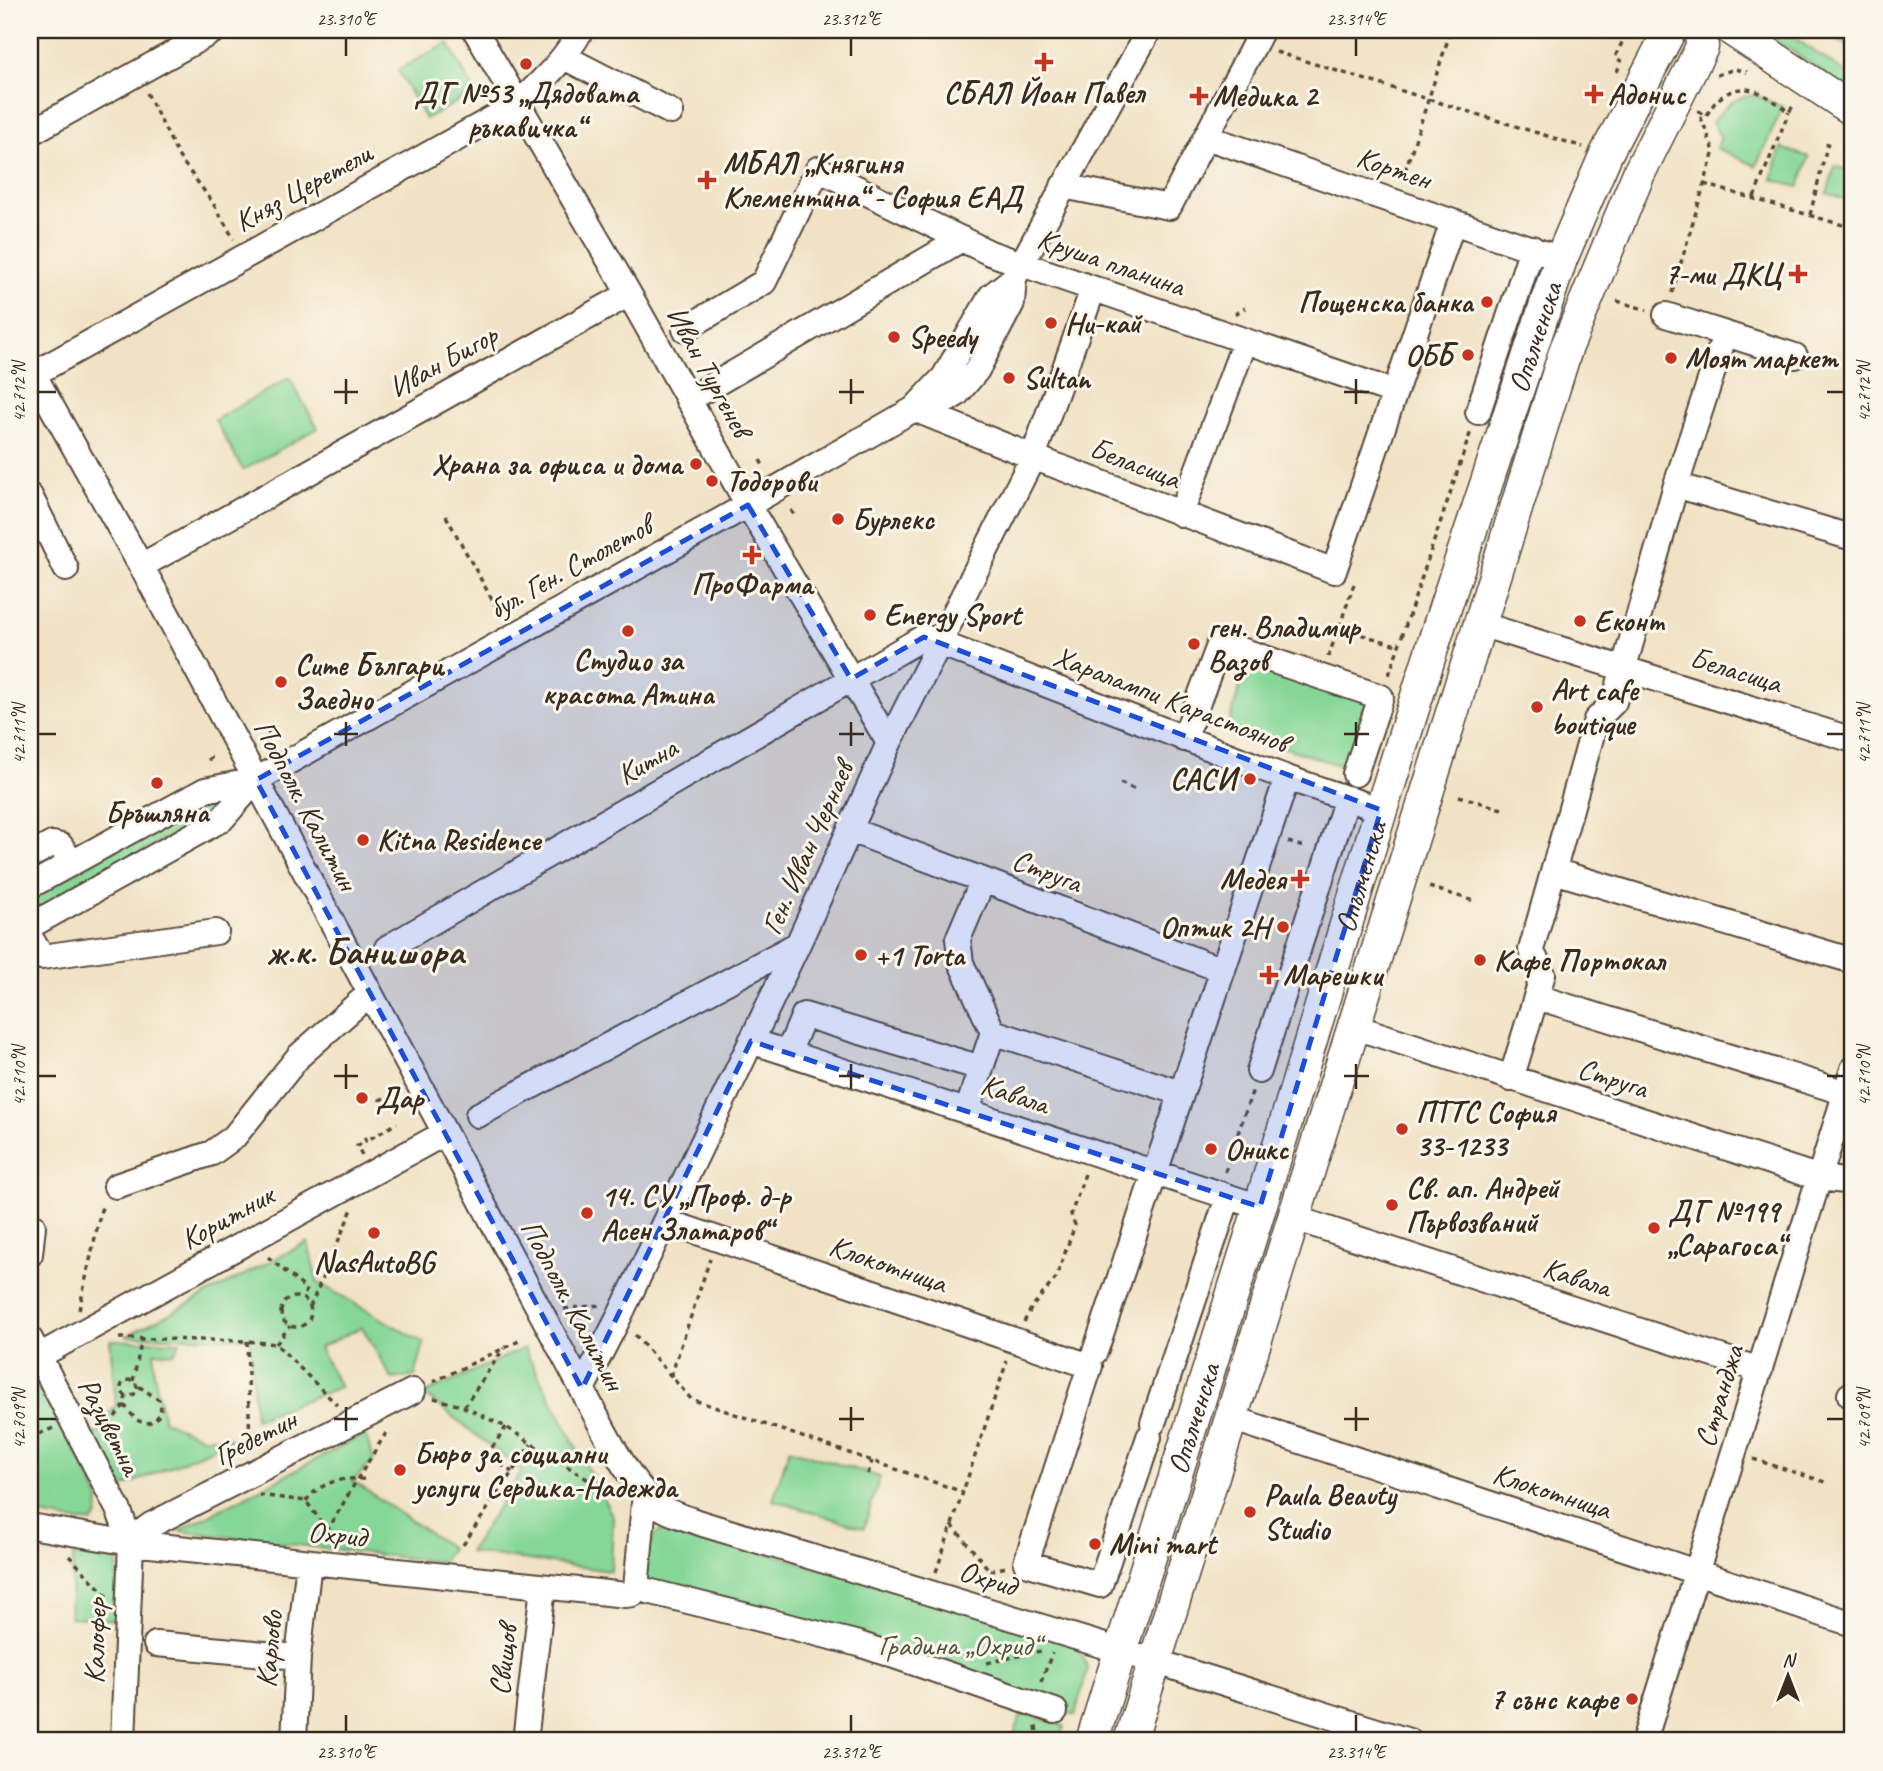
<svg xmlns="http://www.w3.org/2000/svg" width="1883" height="1771" font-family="Caveat,sans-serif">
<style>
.green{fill:#86d797;stroke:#60805a;stroke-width:2}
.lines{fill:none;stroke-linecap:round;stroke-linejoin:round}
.minor-casing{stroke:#564637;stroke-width:28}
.major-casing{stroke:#564637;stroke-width:35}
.path{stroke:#564637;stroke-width:3.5;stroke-dasharray:5 5;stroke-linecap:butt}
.minor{stroke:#fff;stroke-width:24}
.major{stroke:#fff;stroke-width:32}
.marked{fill:#1d4ed8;fill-opacity:0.2;stroke:#1d4ed8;stroke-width:5;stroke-dasharray:14 9;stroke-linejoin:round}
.ticks{fill:none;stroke:#3b2a1e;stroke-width:2.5}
.poi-dot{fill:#c8321e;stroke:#fbf7ec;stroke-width:2.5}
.labels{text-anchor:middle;stroke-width:6;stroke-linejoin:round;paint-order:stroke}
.poi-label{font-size:30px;font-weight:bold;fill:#3b2a1e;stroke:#fbf7ec;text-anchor:start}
.street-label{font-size:30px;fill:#3b2a1e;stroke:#fbf7ec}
.park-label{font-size:30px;fill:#4e553c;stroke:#fbf7ec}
.district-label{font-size:37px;font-weight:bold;fill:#3b2a1e;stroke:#fbf7ec}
.neatline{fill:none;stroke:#3b2a1e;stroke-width:2.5}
.ticks-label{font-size:18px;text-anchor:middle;fill:#3b2a1e}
</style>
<rect width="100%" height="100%" fill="#fbf7ec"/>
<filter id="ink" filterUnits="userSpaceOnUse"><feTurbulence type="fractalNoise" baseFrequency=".0143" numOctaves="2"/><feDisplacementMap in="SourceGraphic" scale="14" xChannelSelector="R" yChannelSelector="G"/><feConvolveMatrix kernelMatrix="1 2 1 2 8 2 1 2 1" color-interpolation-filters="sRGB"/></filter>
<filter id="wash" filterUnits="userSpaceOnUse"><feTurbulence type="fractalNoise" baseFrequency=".00686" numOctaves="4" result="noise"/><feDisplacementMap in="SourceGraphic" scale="28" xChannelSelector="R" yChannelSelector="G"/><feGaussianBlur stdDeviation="1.57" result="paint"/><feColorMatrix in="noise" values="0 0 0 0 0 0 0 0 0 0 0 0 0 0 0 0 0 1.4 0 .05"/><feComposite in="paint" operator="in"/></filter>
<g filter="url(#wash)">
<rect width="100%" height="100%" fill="#f1e2c5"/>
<!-- green -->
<path class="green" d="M1761 30H1783L1853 78V93Z
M1822 30H1853V50Z
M448 43 475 92 425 119 398 70Z
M1755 95 1783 107 1756 166 1716 148 1721 138 1712 122C1727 105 1732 97 1755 95Z
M1781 148 1809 157 1799 187 1772 179Z
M1835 166 1853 172V212L1848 211 1851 201 1827 193Z
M289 378 318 428 243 470 215 420Z
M1248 661 1370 700 1348 768 1227 729Z
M207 798H215L217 801 218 808 30 915V898Z
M308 1242 317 1282 424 1343 415 1376 392 1379 362 1327 319 1348 340 1387 255 1419 250 1338 126 1336Z
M110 1340 180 1342 174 1353 154 1352V1374L164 1421 202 1437H228L232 1440 121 1488 93 1437 116 1404Z
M524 1348 613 1517 611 1571 469 1552 522 1471 424 1394Z
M30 1349 99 1499 98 1515 93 1522H81L30 1513Z
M365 1434 374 1460 353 1481 451 1548 442 1562 179 1531Z
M789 1449 880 1477 864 1528 773 1500Z
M676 1525 1076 1644 1088 1668 1075 1715 639 1587 646 1551 656 1533Z
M73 1556 117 1558 116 1620 70 1617Z
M1022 1712 1064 1726 1059 1741H1012Z"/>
</g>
<g filter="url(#ink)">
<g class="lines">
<defs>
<path id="minor" d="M475 30 629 294 748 505 889 743
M564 57 671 112
M30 133 215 30
M1206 137 1561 259
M1063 186 1169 207 1262 30
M1666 315 1795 356
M685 329 764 282 818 169 990 253 1394 392
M30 368 150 582 582 1389C599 1421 632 1491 662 1508 674 1515 689 1519 703 1524L1154 1661 1409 1741
M30 376 517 105C542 81 565 60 581 30
M688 400 962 239
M914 409 1033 457 1334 571 1453 222
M915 409 939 405 957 394 977 370 1012 303 1014 278
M1478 412 1532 248
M1676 485 1853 538
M30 496 66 569
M1181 514 1245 341
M141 566 629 294
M1480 624 1853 740
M1184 739 1220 643 1381 697 1355 774
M850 830 1222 970
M30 856 52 844 61 846 72 863
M1554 871 1853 961
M30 886 205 790 256 780 748 505 914 409 944 377 991 296 1014 278 1149 30
M30 926 222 819 256 780
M30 937 42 957 216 932
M387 948 924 637 1287 778 1381 810
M1537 997 1846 1093
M1355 1027 1820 1178 1853 1182
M993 1032 1181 1093
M751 1041 1260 1207
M788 1053 804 1015 981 1068 967 1112
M981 1068 993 1032 961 963 958 939 983 880
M1259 1071 1347 798
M1511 1079 1543 974 1531 950 1596 720 1614 702 1676 485 1725 334
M478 1115 798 944
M116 1186 212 1153 234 1137 299 1056 370 993
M1294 1218 1760 1370
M665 1221 1090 1366 1026 1563 1100 1585 1149 1437
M30 1254 33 1226
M30 1339 119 1511 131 1543 123 1741
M1095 1352 1287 778
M39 1356 445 1133
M582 1389 619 1317 798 944 889 743 1033 457 1093 289
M1850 1395 1853 1396
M1231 1418 1853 1624
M1153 1423 1228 1197
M30 1526 131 1543 626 1595 633 1594 636 1588 645 1493
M131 1543 140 1533 151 1525 413 1391
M636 1588 859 1644 1055 1711
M156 1644 298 1657
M294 1741 298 1657 309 1562
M525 1741 543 1587
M1644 1741 1853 1069"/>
<g id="major">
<path d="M1732 30 1853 110"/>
<path id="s1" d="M1092 1741 1260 1207 1381 810 1441 620 1561 259 1606 154 1670 30"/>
<path d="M1130 1741 1566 349 1639 173 1702 47 1701 30"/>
</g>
</defs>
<!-- minor casing -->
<use href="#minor" class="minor-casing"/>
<!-- major casing -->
<use href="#major" class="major-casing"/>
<!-- path -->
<path class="path" d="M1276 52 1583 147
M1617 72 1621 61 1615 57 1628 30
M1717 75 1735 69 1747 72
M147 93 179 157 211 200 234 239
M1699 111 1706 116C1710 110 1714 102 1720 98 1746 77 1768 97 1789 112L1795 103
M1402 180 1451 30
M1704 184 1853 228
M1754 197 1789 112
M1810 215 1828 142
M1672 293 1714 151 1698 110
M1617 301 1647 310
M1235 314 1245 308
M760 460 764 467
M791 510 795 516
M446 516 495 605
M1354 584 1339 628 1400 646
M1328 657 1339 628
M1389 675 1471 431
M266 729 270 735
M208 760 214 756
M1120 783 1134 789
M836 791V788L843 791
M1459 796 1502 809
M1288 842 1307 848
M1429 887 1474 901
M384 1098 380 1100 385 1110 384 1111
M364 1137 366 1141 397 1123
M362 1155 357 1146 365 1141
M1225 1172 1253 1089
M268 1257 306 1289 304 1300
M281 1312a15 15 0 1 1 30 0a15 15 0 1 1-30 0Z
M310 1307 352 1209
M564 1309 600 1305
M79 1310 101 1210 104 1205
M1024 1322 1032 1307 1056 1278 1075 1225 1071 1214 1086 1171
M635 1335 691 1399 963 1492
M119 1338 247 1341 276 1344 337 1405
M247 1341 250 1448
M276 1344 290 1326
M671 1376 710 1259
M121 1388a8 8 0 1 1 16 0a8 8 0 1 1-16 0Z
M133 1381 142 1339
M433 1382 519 1341
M434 1398 464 1407 506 1427 604 1490 611 1486
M124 1405C133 1415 137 1426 152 1422 160 1417 163 1409 159 1400L137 1385
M464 1407 504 1348
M506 1427 487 1455 512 1472
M103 1433 124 1405 126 1395
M30 1438 53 1428
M1753 1459 1825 1482
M868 1474 872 1461
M259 1495 306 1501 327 1530
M306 1501C321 1481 345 1476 369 1480
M952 1525 990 1571 1006 1567
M322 1540 358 1478 388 1430
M463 1545 531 1444
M69 1556 107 1596
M936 1572 1007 1361
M987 1663 1041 1651
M1041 1682 1052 1653
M1036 1726 1038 1741"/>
<!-- minor -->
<use href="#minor" class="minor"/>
<!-- major -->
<use href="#major" class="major"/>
</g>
</g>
<!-- marked area -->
<path class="marked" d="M748 505 851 679 924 637 1381 810 1260 1207 751 1041 582 1389 256 780Z"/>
<!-- ticks -->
<path class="ticks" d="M346 38V56M851 38V56M1356 38V56M346 379V404M851 379V404M1356 379V404M38 392H56M334 392H358M839 392H864M1344 392H1369M1827 392H1844M346 722V746M851 722V746M1356 722V746M38 734H56M334 734H358M839 734H864M1344 734H1369M1827 734H1844M346 1064V1089M851 1064V1089M1356 1064V1089M38 1076H56M334 1076H358M839 1076H864M1344 1076H1369M1827 1076H1844M346 1407V1431M851 1407V1431M1356 1407V1431M38 1419H56M334 1419H358M839 1419H864M1344 1419H1369M1827 1419H1844M346 1715V1732M851 1715V1732M1356 1715V1732"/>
<!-- markers -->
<g class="poi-dot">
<path d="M1040.5 51.5h7v7h7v7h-7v7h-7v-7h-7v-7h7z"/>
<circle cx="526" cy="64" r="7"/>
<path d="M1590.5 83.5h7v7h7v7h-7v7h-7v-7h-7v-7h7z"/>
<path d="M1195.5 85.5h7v7h7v7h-7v7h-7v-7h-7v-7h7z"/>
<path d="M703.5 169.5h7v7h7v7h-7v7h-7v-7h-7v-7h7z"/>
<path d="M1794.5 263.5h7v7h7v7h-7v7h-7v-7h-7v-7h7z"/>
<circle cx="1487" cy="302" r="7"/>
<circle cx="1051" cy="323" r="7"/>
<circle cx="894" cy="337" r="7"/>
<circle cx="1468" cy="355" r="7"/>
<circle cx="1671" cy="358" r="7"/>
<circle cx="1009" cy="378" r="7"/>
<circle cx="696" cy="464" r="7"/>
<circle cx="712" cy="481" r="7"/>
<circle cx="838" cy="519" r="7"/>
<path d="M748.5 544.5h7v7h7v7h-7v7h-7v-7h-7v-7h7z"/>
<circle cx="870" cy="615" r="7"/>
<circle cx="1580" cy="621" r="7"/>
<circle cx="628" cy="631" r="7"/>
<circle cx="1194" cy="644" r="7"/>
<circle cx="281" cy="682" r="7"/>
<circle cx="1537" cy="707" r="7"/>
<circle cx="1250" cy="779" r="7"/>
<circle cx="157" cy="783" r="7"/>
<circle cx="363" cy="840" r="7"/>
<path d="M1296.5 868.5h7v7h7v7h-7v7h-7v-7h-7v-7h7z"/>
<circle cx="1283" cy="927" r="7"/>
<circle cx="861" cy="955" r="7"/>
<circle cx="1480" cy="960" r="7"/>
<path d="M1265.5 964.5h7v7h7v7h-7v7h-7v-7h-7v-7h7z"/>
<circle cx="362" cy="1098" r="7"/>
<circle cx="1402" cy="1129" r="7"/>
<circle cx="1211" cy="1149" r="7"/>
<circle cx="1392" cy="1205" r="7"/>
<circle cx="587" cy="1213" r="7"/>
<circle cx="1654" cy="1228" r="7"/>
<circle cx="374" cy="1233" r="7"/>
<circle cx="400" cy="1470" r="7"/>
<circle cx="1250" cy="1512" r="7"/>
<circle cx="1095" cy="1544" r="7"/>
<circle cx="1632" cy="1699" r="7"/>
</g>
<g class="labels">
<!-- poi labels -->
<g class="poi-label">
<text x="526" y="103" text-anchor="middle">ДГ №53 „Дядовата<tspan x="526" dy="34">ръкавичка“</tspan></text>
<text x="1044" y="103" text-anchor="middle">СБАЛ Йоан Павел</text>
<text x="1608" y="104">Адонис</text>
<text x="1213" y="106">Медика 2</text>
<text x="723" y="173">МБАЛ „Княгиня<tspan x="723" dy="34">Клементина“ - София ЕАД</tspan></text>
<text x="1782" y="284" text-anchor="end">7-ми ДКЦ</text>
<text x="1473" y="312" text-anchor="end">Пощенска банка</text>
<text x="1065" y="333">Ни-кай</text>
<text x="908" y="347">Speedy</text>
<text x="1454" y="365" text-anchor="end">ОББ</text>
<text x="1685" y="368">Моят маркет</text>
<text x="1023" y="388">Sultan</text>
<text x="682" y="474" text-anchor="end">Храна за офиса и дома</text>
<text x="726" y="491">Тодорови</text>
<text x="852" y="529">Бурлекс</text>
<text x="752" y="594" text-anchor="middle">ПроФарма</text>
<text x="884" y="625">Energy Sport</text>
<text x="1594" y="631">Еконт</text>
<text x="1208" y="637">ген. Владимир<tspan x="1208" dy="34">Вазов</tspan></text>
<text x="628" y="670" text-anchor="middle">Студио за<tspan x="628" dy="34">красота Атина</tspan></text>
<text x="295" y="675">Сите Българи<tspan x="295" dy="34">Заедно</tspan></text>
<text x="1551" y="700">Art cafe<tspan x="1551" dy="34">boutique</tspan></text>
<text x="1236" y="789" text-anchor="end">САСИ</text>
<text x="157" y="822" text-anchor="middle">Бръшляна</text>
<text x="377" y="850">Kitna Residence</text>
<text x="1286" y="889" text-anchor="end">Медея</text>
<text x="1269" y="937" text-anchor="end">Оптик 2Н</text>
<text x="875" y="965">+1 Torta</text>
<text x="1494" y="970">Кафе Портокал</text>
<text x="1283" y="985">Марешки</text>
<text x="376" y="1108">Дар</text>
<text x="1416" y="1122">ПТТС София<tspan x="1416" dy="34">33-1233</tspan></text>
<text x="1225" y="1159">Оникс</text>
<text x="1406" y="1198">Св. ап. Андрей<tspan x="1406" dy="34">Първозваний</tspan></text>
<text x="601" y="1206">14. СУ „Проф. д-р<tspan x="601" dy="34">Асен Златаров“</tspan></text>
<text x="1668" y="1221">ДГ №199<tspan x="1668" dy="34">„Сарагоса“</tspan></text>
<text x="374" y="1272" text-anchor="middle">NasAutoBG</text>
<text x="414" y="1463">Бюро за социални<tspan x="414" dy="34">услуги Сердика-Надежда</tspan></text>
<text x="1264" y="1505">Paula Beauty<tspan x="1264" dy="34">Studio</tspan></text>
<text x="1109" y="1554">Mini mart</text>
<text x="1618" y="1709" text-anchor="end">7 сънс кафе</text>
</g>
<!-- street labels -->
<g class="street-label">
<text transform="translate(1394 168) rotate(19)" y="10">Кортен</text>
<text transform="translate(303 187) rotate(-29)" y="10">Княз Церетели</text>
<text transform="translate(1111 262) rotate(19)" y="10">Круша планина</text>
<text dy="10" stroke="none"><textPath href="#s1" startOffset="1472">Опълченска</textPath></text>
<text transform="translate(443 361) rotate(-29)" y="10">Иван Бигор</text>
<text transform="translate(709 371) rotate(61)" y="10">Иван Тургенев</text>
<text transform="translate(1135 463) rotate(21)" y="10">Беласица</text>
<text transform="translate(570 567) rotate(-29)" y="10">бул. Ген. Столетов</text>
<text transform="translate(1736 670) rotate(17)" y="10">Беласица</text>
<text transform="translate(1171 699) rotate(21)" y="10">Харалампи Карастоянов</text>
<text transform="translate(647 761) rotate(-30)" y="10">Китна</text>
<text transform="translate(306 805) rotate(62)" y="10">Подполк. Калитин</text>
<text transform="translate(807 848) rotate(-66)" y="10">Ген. Иван Чернаев</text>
<text transform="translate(1047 871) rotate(21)" y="10">Струга</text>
<text dy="10" stroke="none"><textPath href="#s1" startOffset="905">Опълченска</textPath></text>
<text transform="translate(1613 1078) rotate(18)" y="10">Струга</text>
<text transform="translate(1015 1094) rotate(18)" y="10">Кавала</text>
<text transform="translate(227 1217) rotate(-29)" y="10">Коритник</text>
<text transform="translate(888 1264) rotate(19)" y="10">Клокотница</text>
<text transform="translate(1577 1277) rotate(18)" y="10">Кавала</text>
<text transform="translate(573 1305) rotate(62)" y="10">Подполк. Калитин</text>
<text transform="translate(1719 1396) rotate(-73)" y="10">Странджа</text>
<text dy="10" stroke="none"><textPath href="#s1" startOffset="338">Опълченска</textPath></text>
<text transform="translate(110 1426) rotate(63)" y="10">Разцветна</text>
<text transform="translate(255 1437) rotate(-27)" y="10">Гредетин</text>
<text transform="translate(1552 1491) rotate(18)" y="10">Клокотница</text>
<text transform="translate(337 1534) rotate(6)" y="10">Охрид</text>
<text transform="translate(988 1578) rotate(17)" y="10">Охрид</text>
<text transform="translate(95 1641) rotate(-88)" y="10">Калофер</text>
<text transform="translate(269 1649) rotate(-85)" y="10">Карлово</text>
<text transform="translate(503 1660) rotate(-83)" y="10">Свищов</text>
</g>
<!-- park labels -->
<g class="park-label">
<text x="959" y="1655">Градина „Охрид“</text>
</g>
<!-- district labels -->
<g class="district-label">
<text x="365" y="964">ж.к. Банишора</text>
</g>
</g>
<!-- margin -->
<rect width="1883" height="1771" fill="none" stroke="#fbf7ec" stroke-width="77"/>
<!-- north arrow -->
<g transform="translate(1788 1676)" stroke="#fbf7ec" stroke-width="5" paint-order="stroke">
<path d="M0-5L12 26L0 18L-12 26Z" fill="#3b2a1e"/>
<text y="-10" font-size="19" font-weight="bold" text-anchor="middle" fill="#3b2a1e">N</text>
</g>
<rect x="38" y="38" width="1806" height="1694" class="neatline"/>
<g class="ticks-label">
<text x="346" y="25">23.310°E</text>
<text x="851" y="25">23.312°E</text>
<text x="1356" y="25">23.314°E</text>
<text transform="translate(19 392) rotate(-90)" y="6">42.712°N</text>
<text transform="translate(1864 392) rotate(-90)" y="6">42.712°N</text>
<text transform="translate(19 734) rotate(-90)" y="6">42.711°N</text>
<text transform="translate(1864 734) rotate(-90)" y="6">42.711°N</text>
<text transform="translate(19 1076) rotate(-90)" y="6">42.710°N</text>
<text transform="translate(1864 1076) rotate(-90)" y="6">42.710°N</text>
<text transform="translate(19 1419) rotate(-90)" y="6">42.709°N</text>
<text transform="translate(1864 1419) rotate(-90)" y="6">42.709°N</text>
<text x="346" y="1758">23.310°E</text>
<text x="851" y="1758">23.312°E</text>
<text x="1356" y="1758">23.314°E</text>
</g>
</svg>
